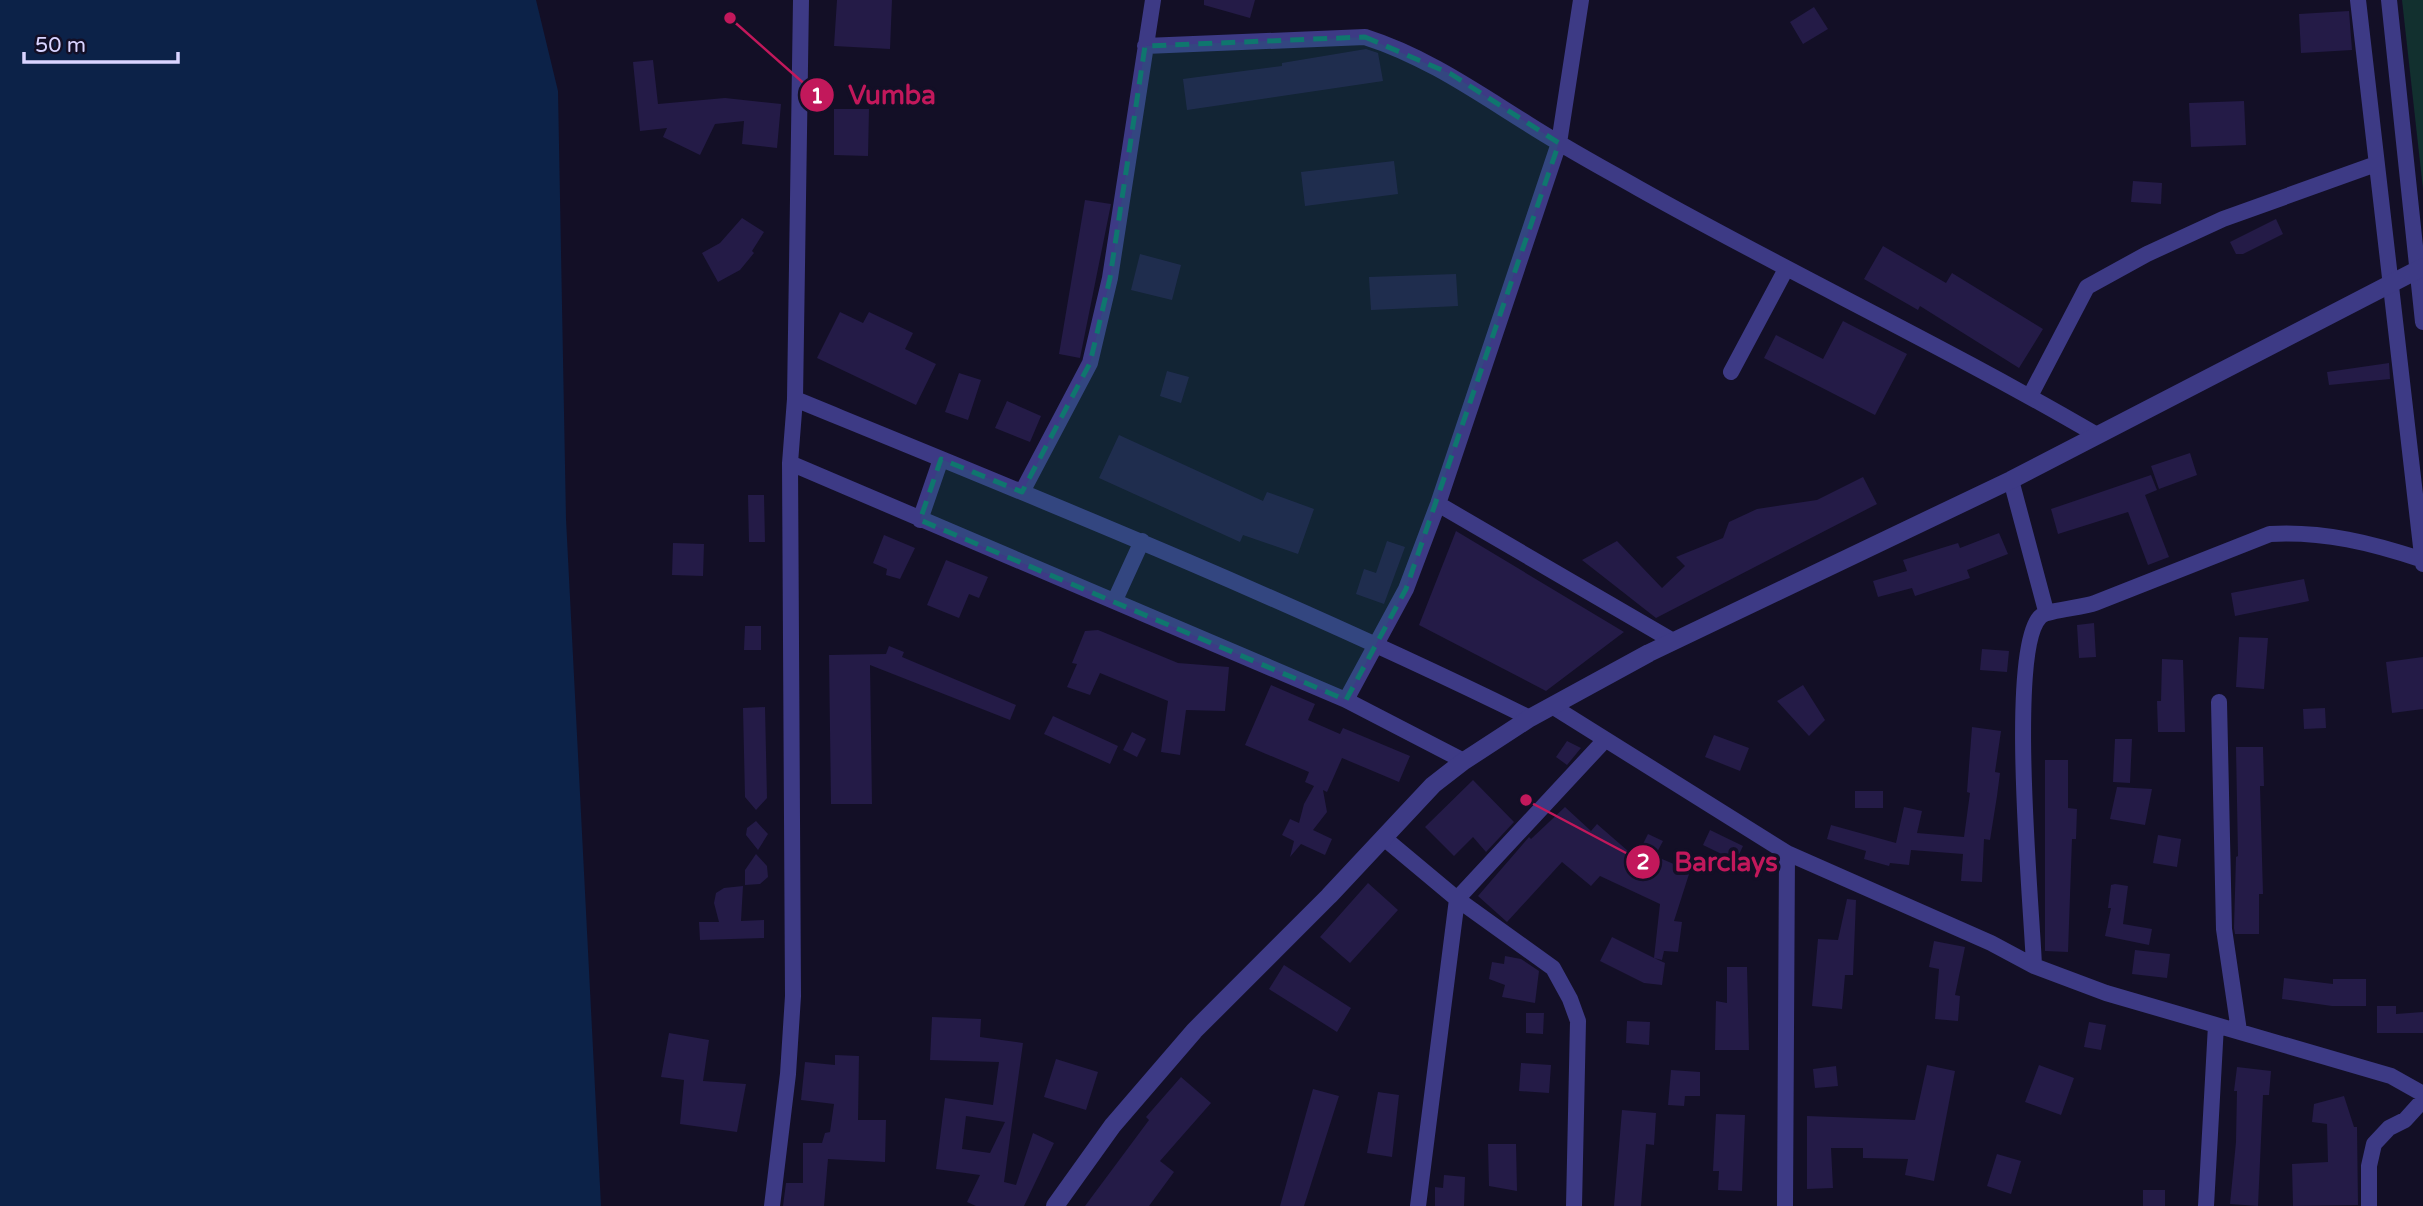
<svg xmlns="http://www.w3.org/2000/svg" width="2423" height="1206" font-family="'Varela Round',sans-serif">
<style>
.green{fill:#12302f}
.water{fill:#0c2248}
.building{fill:#241b47;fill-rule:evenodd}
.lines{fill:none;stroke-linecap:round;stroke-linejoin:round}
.minor{stroke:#3d3a85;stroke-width:16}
.tertiary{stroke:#3d3a85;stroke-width:18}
.marked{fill:#0f766e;fill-opacity:0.2;stroke:#0f766e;stroke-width:5;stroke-dasharray:14 9;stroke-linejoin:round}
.leader{fill:none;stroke:#c2185b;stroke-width:2.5}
.callout-dot{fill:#c2185b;stroke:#130f26;stroke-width:2.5}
.mark-label{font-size:21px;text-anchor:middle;font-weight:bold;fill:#fff}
.callout-label{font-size:26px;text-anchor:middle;font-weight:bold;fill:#c2185b;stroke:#130f26;stroke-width:7;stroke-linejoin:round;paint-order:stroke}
</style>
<rect width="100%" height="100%" fill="#130f26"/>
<!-- green -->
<path class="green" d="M2402 0H2423V189Z"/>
<!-- water -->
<path class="water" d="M0 0H536L558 91 566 519 601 1206H0Z"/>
<!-- building -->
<path class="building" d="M837 0H892L890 49 834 46Z
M1204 0H1255L1250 18 1204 5Z
M1814 7 1828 29 1803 44 1790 22Z
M2349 11 2352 50 2301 53 2299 14Z
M1366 49 1378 53 1383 81 1187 110 1183 79 1282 66V63Z
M653 60 658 104 725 98 781 104 777 148 742 144 744 121 715 124 700 155 663 137 667 128 640 131 633 62Z
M2244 101 2246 145 2191 147 2189 103Z
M834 109H869L868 156 834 155Z
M1394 161 1398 194 1305 206 1301 172Z
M2133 181 2162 183 2161 204 2131 202Z
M1085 200 1111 204 1080 358 1059 354Z
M742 218 764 232 752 251 754 253 740 270 718 282 702 253 720 243Z
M2276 219 2283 234 2243 254H2236L2230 242Z
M1883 246 1946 283 1952 273 2043 329 2019 368 1920 306 1918 310 1864 279Z
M1140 254 1181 265 1172 300 1131 290Z
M1456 274 1458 306 1371 310 1369 277Z
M840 312 863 323 869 312 913 333 905 349 936 364 916 405 817 358Z
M1843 321 1907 354 1875 415 1764 358 1776 335 1823 359Z
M2389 363 2390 379 2329 385 2327 372Z
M1167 371 1189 377 1181 403 1160 396Z
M959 373 981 380 968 420 945 412Z
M1007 401 1041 416 1030 442 995 428Z
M1119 435 1263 501 1267 492 1314 509 1298 554 1243 535 1240 542 1099 478Z
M2190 453 2197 475 2159 489 2151 466Z
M2151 475 2157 490 2145 495 2169 557 2148 565 2128 512 2058 534 2051 509Z
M1863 477 1877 504 1656 618 1582 560 1617 541 1662 588 1685 566 1676 557 1723 538 1729 522 1757 509 1817 500Z
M748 495H764L765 542H749Z
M1456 531 1624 632 1546 691 1419 625Z
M1999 533 2008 554 1967 570 1970 578 1915 596 1912 588 1878 597 1873 581 1907 571 1903 560 1958 543 1960 548Z
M884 535 915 548 900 579 886 575 887 569 873 563Z
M1387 541 1405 547 1384 604 1356 594 1364 569 1376 573Z
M673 543 704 544 703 576 672 575Z
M946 560 988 577 979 598 969 594 959 618 927 605Z
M2304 579 2309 601 2235 616 2231 593Z
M2094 623 2096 657 2079 658 2077 625Z
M745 626H761V650H744Z
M1098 630 1178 663 1229 667 1225 711 1186 710 1180 755 1161 752 1168 701 1100 673 1090 695 1067 687 1077 664 1072 663 1085 631Z
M2239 637 2268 638 2264 689 2236 687Z
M889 646 904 652 902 657 1016 705 1010 720 870 665 872 804H831L829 655 886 654Z
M1982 649 2009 651 2007 672 1980 670Z
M2423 657V709L2392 713 2386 662Z
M2162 659 2183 660 2185 732H2158L2157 701H2161Z
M1271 685 1315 704 1308 720 1340 734 1343 728 1410 756 1399 782 1342 758 1327 792 1323 790 1327 812 1313 830 1332 839 1325 855 1301 844 1290 857 1294 841 1282 835 1290 819 1299 823 1304 804 1314 786 1305 782 1309 772 1245 745Z
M1803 685 1825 720 1809 736 1777 701Z
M765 707 767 798 756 810 745 797 743 708Z
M2325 708 2326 728 2304 729 2303 709Z
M1053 716 1118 746 1110 764 1044 734Z
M1972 727 2001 731 1995 772 2000 773 1997 796 1990 840 1984 839 1982 882 1961 881 1963 854 1911 850 1909 865 1890 863 1889 866 1864 859 1866 851 1827 839 1831 825 1896 843 1904 807 1922 811 1917 833 1964 837 1970 793 1967 792Z
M1132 732 1146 739 1137 757 1123 750Z
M1714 735 1749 748 1740 771 1705 757Z
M2115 739H2132L2130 783 2113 782Z
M1567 741 1581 748 1567 765 1556 757Z
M2236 747H2263L2264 786H2260L2263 894H2259V934H2235L2234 928 2236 857 2238 856Z
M2045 760H2068V808L2077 809 2076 839H2072L2068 952 2045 951Z
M1473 780 1514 822 1486 852 1473 837 1454 856 1425 827Z
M2117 787 2152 789 2145 825 2110 819Z
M1855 791H1883V808H1855Z
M1565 807 1591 831 1597 824 1636 858 1648 834 1663 841 1655 856 1690 871 1674 921 1682 922 1678 952 1664 951 1662 960 1654 958 1665 963 1662 985 1644 983 1600 961 1612 937 1654 958 1660 904 1600 876 1591 886 1562 862 1507 922 1478 896 1529 837 1531 839Z
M756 821 768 834 758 850 746 835 747 828Z
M1710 830 1743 846 1736 861 1703 845Z
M2158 835 2181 839 2177 867 2153 863Z
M756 854 767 866 768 877 760 884 745 885V870Z
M1368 883 1398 910 1350 963 1320 937Z
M2115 884 2128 886 2123 924 2152 929 2149 945 2105 936 2111 908H2108L2111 885Z
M743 886 741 921 764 920V938L700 940 699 922H719L714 903 716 893 724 888Z
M1847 899 1856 900 1853 975H1845L1842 1009 1812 1006 1818 939 1838 940Z
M1934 941 1965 947 1955 995 1960 996 1958 1021 1935 1019 1939 969 1929 967Z
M2135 950 2170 954 2167 978 2132 974Z
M1505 956 1521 959 1539 971 1535 1003 1502 997 1505 985 1489 979 1492 962 1504 964Z
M1284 965 1351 1008 1337 1032 1269 989Z
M1727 967H1747L1749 1050H1715L1716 1001 1727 1003Z
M2284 978 2333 984V979H2366V1006H2332L2282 999Z
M2377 1006H2396V1014L2423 1012V1033H2377Z
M1526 1013H1544L1543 1034 1526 1033Z
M932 1017 981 1019 980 1037 1023 1043 1004 1182 1016 1185 1033 1133 1054 1143 1024 1206H976L967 1202 980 1175 936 1169 945 1098 993 1105 999 1062 930 1060ZM966 1116 1005 1122 990 1153 962 1149Z
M1627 1021 1650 1022 1649 1045 1626 1043Z
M2089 1022 2106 1025 2101 1050 2084 1047Z
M669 1033 709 1040 703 1081 746 1084 737 1132 680 1124 684 1080 661 1077Z
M835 1055 859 1056 858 1120H886L885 1162 828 1159 824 1206H783L786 1183H803V1143H822L825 1133 830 1132 834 1104 801 1100 805 1062 835 1065Z
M1056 1059 1098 1072 1086 1110 1044 1097Z
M1521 1063 1551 1065 1549 1093 1519 1091Z
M1927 1065 1955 1071 1934 1181 1905 1175 1908 1159 1863 1158V1148H1831L1833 1188 1807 1189V1116L1915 1120Z
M2039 1065 2074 1078 2061 1115 2025 1102Z
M1836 1066 1838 1086 1815 1088 1813 1069Z
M2237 1067 2271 1071 2269 1095H2263L2258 1206 2230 1204 2236 1142 2237 1091H2234Z
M1671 1070 1700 1072V1096H1685L1684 1106 1668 1105Z
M1181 1077 1211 1103 1160 1161 1174 1172 1149 1206H1085L1149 1120 1146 1117Z
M1313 1089 1339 1096 1304 1206H1280Z
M1378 1092 1399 1095 1392 1157 1367 1153Z
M2344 1096 2354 1127H2357L2358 1205 2293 1206 2292 1164 2328 1162 2327 1124 2312 1122 2314 1104Z
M1622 1110 1656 1113 1654 1145 1646 1144 1641 1206H1614Z
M1716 1114 1745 1115 1742 1191 1718 1190 1719 1171H1713Z
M1488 1144H1516L1517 1191 1489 1186Z
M1997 1154 2021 1161 2011 1194 1987 1186Z
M1444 1175 1465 1177 1464 1206H1435V1187L1443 1188Z
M2143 1190H2165V1206H2143Z"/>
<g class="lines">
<!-- minor -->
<path class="minor" d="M2358 0 2423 564
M2389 0 2423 322
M1145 46 1365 37C1425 56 1475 91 1528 124 1564 147 1601 167 1638 188 1789 273 1946 347 2095 434
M1731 372 1786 269
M2030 396 2087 287 2147 254 2223 219 2376 164
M795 399C1042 500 1290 600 1530 718
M790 463 1346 700 1464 761
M2011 480 2046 611
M1022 492 1090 363 1110 278 1153 0
M1438 504 1673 641
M920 520 941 459
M1115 600 1142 541
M1346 700 1406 589 1438 504 1559 143 1581 0
M2219 702 2224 929 2239 1031
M1552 706 1787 853 1991 943 2034 966 2106 993 2391 1076 2423 1094
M1384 838 1457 899 1553 968 1570 999 1578 1021 1574 1206
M2034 966C2032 909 2007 651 2040 617 2046 610 2082 608 2095 603L2270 534C2324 531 2372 543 2423 560
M772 1206 788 1074 793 996 790 463 795 399 801 0
M1418 1206 1457 899 1604 741
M1785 1206 1787 853
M2206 1206 2216 1025
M2369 1206V1166L2374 1144 2389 1128 2405 1120 2423 1100"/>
<!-- tertiary -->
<path class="tertiary" d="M1055 1206 1113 1125 1194 1031 1329 896 1433 785 1464 761 1530 718 1649 653 2011 480 2423 267"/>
</g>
<!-- marked area -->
<path class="marked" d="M1365 37 1451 74 1559 143 1406 589 1346 700 920 520 941 459 1022 492 1090 363 1110 278 1145 46Z"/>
<!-- callouts -->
<path class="leader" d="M730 18L817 95M1526 800L1643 862"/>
<g class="callout-dot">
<circle cx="730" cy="18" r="7"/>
<circle cx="1526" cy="800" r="7"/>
<circle cx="817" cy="95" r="18"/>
<circle cx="1643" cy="862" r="18"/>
</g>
<g class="mark-label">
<text x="817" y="103">1</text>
<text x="1643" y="869">2</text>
</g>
<g class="callout-label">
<text x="892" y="104">Vumba</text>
<text x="1726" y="871">Barclays</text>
</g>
<!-- scale -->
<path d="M24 52v10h154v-10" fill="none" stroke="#d9d4ff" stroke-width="3.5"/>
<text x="35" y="52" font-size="21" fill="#d9d4ff" stroke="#130f26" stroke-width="5" paint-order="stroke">50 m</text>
</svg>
